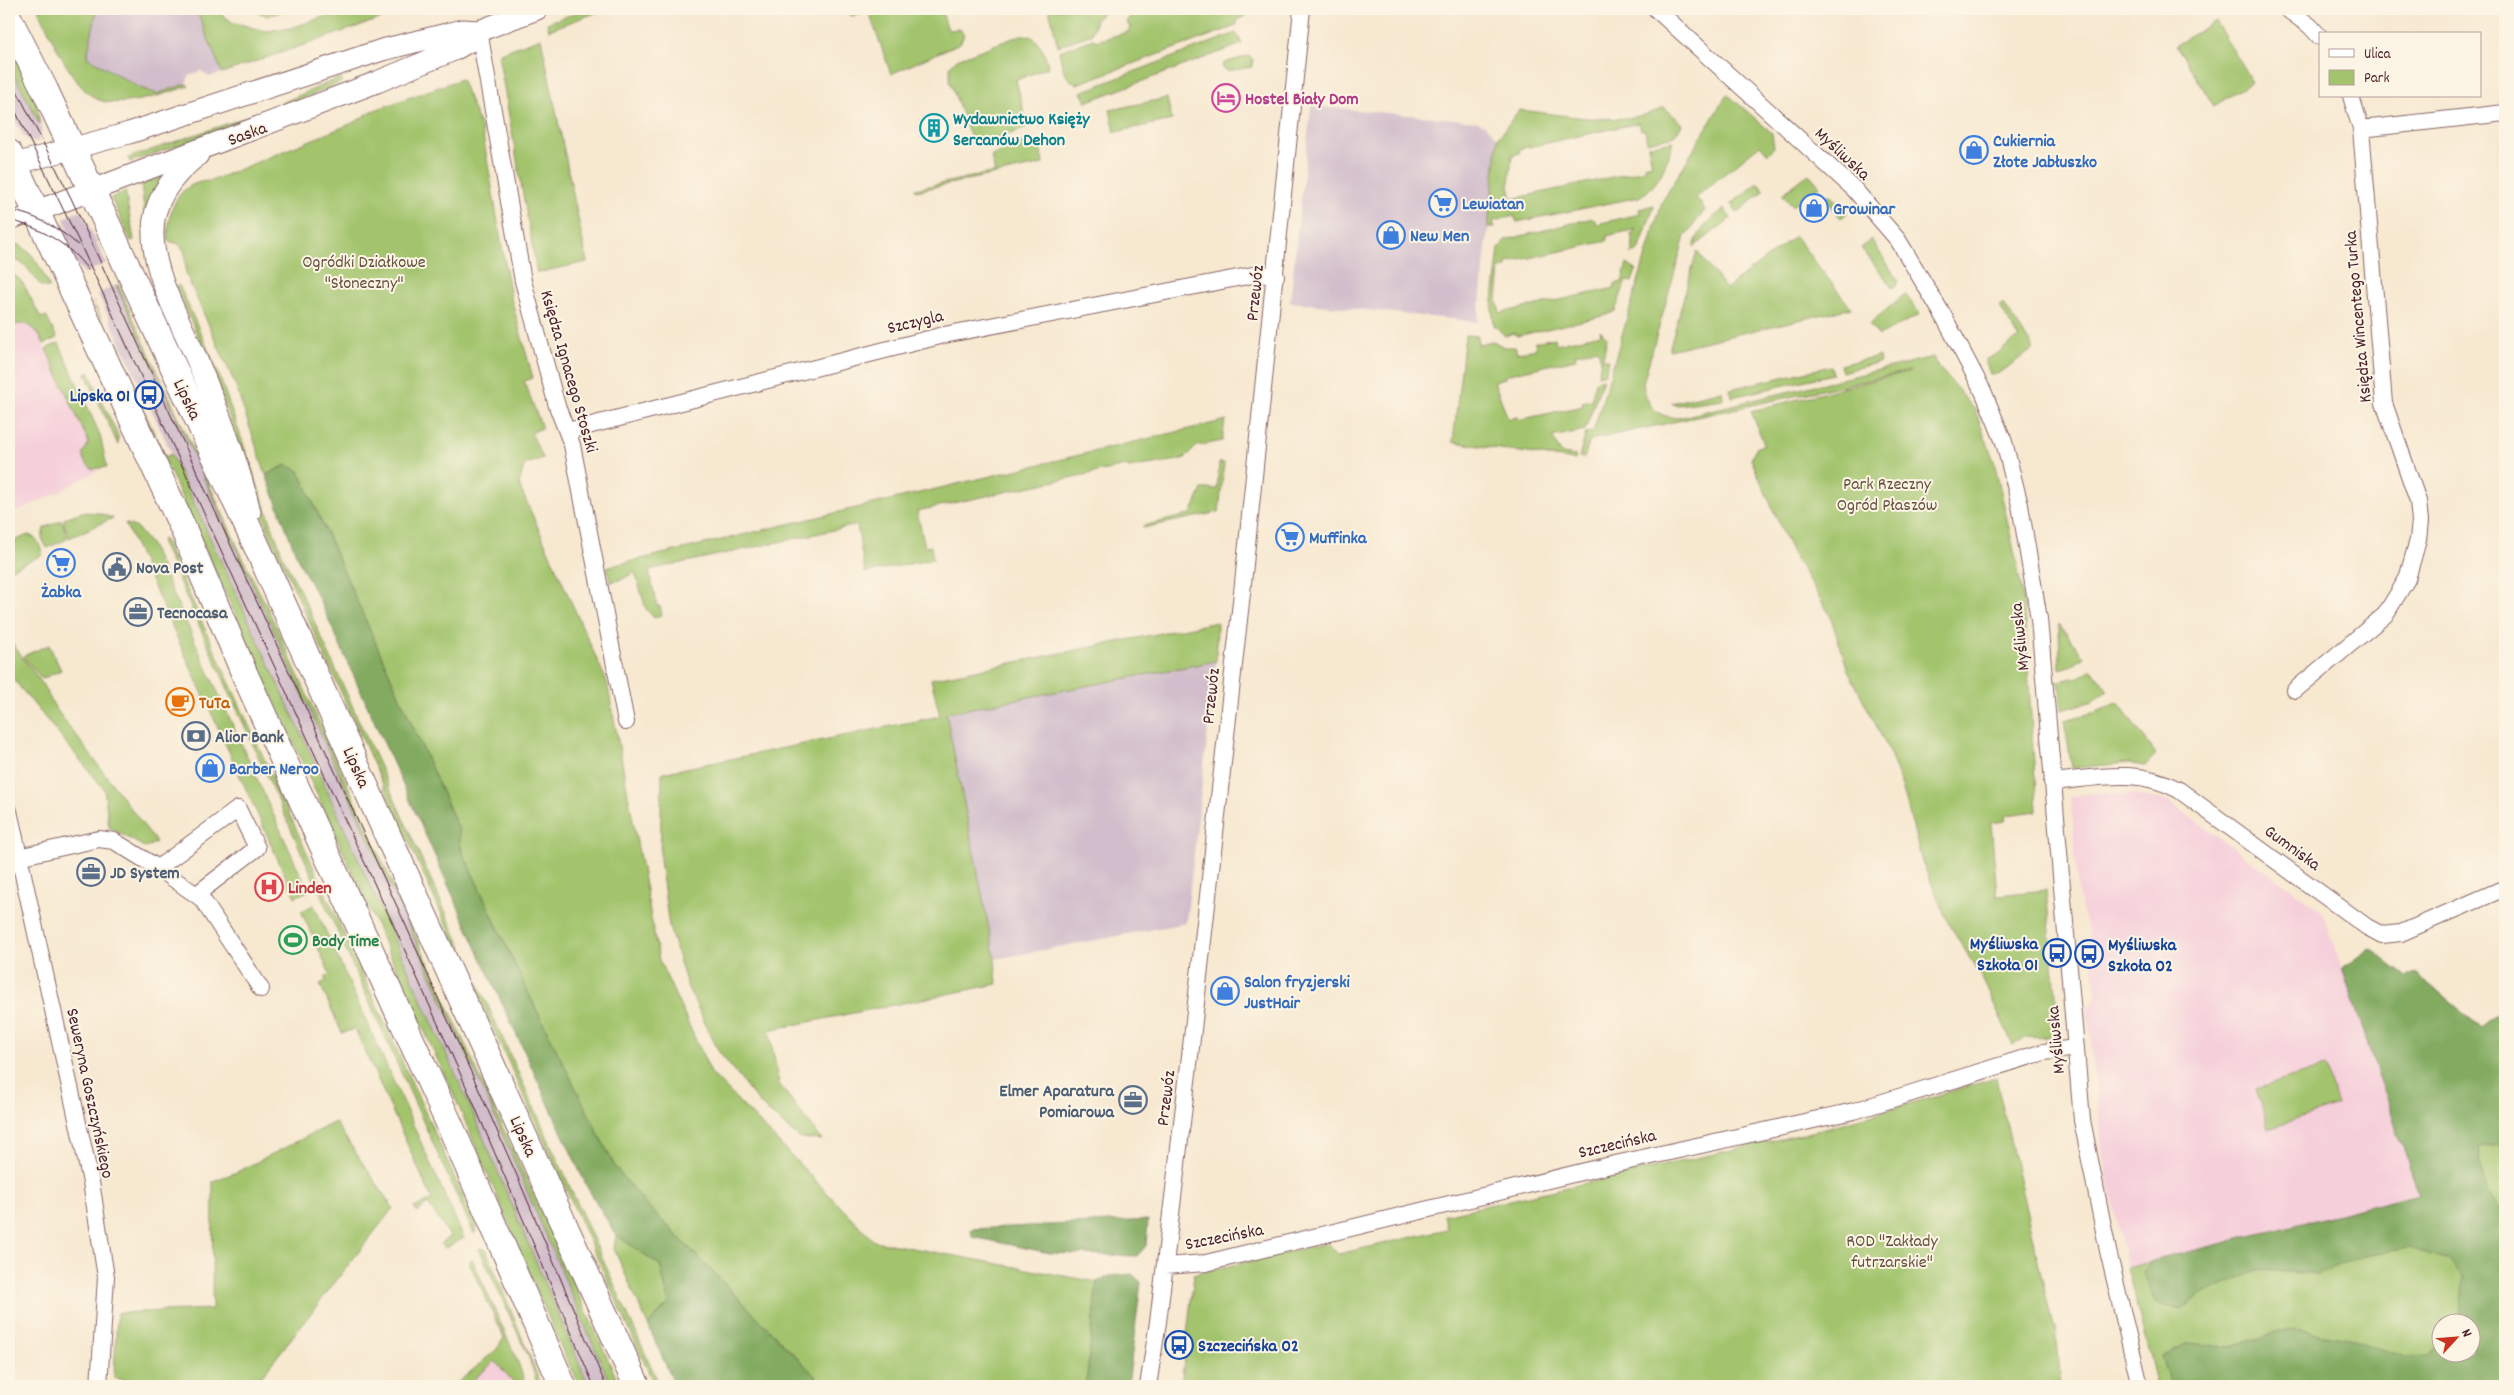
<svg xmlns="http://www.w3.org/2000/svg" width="2514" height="1395" font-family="Dekko,sans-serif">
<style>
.built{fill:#f5cfda}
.industrial{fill:#d1bdcb}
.green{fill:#a3c46d;stroke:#76724c;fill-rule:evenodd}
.forest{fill:#82aa60;stroke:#666446}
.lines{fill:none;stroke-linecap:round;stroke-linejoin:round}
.minor-casing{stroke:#876565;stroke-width:18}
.tertiary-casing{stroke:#876565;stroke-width:23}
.primary-casing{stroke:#876565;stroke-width:28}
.minor{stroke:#fff;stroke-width:16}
.tertiary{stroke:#fff;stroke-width:21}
.primary{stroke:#fff;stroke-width:26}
.tram{stroke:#4a1f2b;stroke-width:1}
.labels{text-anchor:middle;stroke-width:4;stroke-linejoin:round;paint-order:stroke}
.hotel-label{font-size:18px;font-weight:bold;fill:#b23c85;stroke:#fcf5e5;text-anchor:start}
.culture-label{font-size:18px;font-weight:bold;fill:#0d838f;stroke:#fcf5e5;text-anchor:start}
.street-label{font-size:18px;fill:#4a1f2b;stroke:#fcf5e5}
.shop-label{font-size:18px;font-weight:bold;fill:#366cbe;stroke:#fcf5e5;text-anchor:start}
.park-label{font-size:18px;fill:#65513f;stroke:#fcf5e5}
.transit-label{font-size:18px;font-weight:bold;fill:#164399;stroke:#fcf5e5;text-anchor:end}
.service-label{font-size:18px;font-weight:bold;fill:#4e5e75;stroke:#fcf5e5;text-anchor:start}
.food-label{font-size:18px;font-weight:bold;fill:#c56008;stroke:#fcf5e5;text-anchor:start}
.health-label{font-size:18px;font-weight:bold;fill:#be3a42;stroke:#fcf5e5;text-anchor:start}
.leisure-label{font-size:18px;font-weight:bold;fill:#27864d;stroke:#fcf5e5;text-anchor:start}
</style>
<rect width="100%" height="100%" fill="#fcf5e5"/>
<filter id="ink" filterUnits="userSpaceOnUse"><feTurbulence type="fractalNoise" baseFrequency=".02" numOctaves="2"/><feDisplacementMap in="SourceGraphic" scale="10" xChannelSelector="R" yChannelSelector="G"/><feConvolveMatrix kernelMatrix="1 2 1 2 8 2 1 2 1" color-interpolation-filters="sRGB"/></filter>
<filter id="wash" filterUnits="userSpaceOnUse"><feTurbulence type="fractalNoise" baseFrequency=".0096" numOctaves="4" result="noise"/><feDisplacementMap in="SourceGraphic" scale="20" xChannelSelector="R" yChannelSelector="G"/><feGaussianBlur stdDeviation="1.12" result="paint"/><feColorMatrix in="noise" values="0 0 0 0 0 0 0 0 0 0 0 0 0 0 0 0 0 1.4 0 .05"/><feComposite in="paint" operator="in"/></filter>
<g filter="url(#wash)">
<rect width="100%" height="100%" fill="#f7e8d0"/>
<!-- built -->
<path class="built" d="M24 323 32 326 38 333 89 443 87 446 92 469 99 470 55 494 9 515V327Z
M2090 793 2135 795 2167 801 2322 911 2419 1194 2127 1268 2103 1156 2087 1007 2096 1000 2089 932 2078 895 2071 797Z
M497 1349 519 1386H454Z"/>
<!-- industrial -->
<path class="industrial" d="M97 9H196L222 73 209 77 201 71 189 76 186 84 157 94 138 87 86 57Z
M9 64 42 130 38 142 30 141 22 134 9 108Z
M1311 106 1476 121 1485 125 1498 138 1478 322 1290 302Z
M74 212H82L106 263 85 273 72 259 62 229V227L70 231 64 219Z
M116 285 486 1096 611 1386H589L469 1104 302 735 104 307 98 294Z
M1216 661 1186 923 995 959 946 713Z"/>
<!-- green -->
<path class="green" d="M38 9H97L87 57 138 87 157 94 186 84 189 86C165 94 127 107 102 101 73 93 51 34 38 9Z
M196 9H215L232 22 266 31 291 28 346 9H409L222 73Z
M249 9H289L268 16Z
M587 9H606L549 30 547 23Z
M842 9H941L948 30 960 29 964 35 960 43 891 74 869 12 852 16Z
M1049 9H1108L1096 19 1092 34 1058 46Z
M1131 9H1247L1249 13 1238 20 1236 26 1077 84C1063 78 1062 65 1059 51L1094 39 1096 41 1128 32 1130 27 1126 22 1131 15Z
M2215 21 2252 82 2214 106 2176 45Z
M1236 33 1242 44 1086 102 1081 92Z
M1021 35C1040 34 1043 52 1049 67L1016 80 1027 124 1025 129 976 145 972 141 950 82V66L957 59Z
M541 38 587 262 537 273 499 59 500 53Z
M9 44 36 101 40 125 9 64Z
M1248 56 1253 59 1252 67 1227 71 1222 67 1224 63Z
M339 78 342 79V82L262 116 130 162 128 158 261 112Z
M461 79 482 130 511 298 533 378 524 381 542 428 531 433 543 458 524 465 519 485 607 682 659 960 711 1073 874 1241 1097 1282 1086 1386 824 1385 642 1200 615 1167 534 1005 461 849 459 830 299 471 286 465 266 475 235 384 186 274 185 252 179 244 168 241C167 211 177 181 211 181L355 122 372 111Z
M1727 94 1772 133 1774 148 1768 154 1760 145 1696 197 1705 210 1685 236 1643 383C1647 406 1654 416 1678 418L1933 357 1937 365 1975 410 1994 461 2017 564 2024 606 2037 811 2006 815 2005 821 1991 823 1997 895 2046 890 2059 1027C2044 1048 2032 1028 2013 1045L1983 980 1948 922 1922 861 1903 789 1889 751 1848 670 1830 615 1791 551 1751 459 1756 448 1764 444 1751 411 1910 371 1590 440 1584 458 1579 457 1586 433 1593 432 1662 202Z
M1167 98 1172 120 1115 132 1110 110Z
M1664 107 1683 124 1674 136 1647 142 1645 130H1641L1639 123 1519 149 1520 153 1512 155 1509 186 1512 199 1645 170 1644 166 1652 164 1648 146 1673 141C1666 164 1661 185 1639 197L1517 222 1514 216 1493 221 1495 227 1488 228 1498 138 1519 110C1561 114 1626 129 1664 107Z
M1029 141 1031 148 1040 145 1043 164 916 191 915 189 995 172 991 157 997 153Z
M1807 175H1810L1820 186 1792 206 1783 195 1784 193Z
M164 176 146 225 141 184Z
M1758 183 1764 191 1737 213 1731 204Z
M125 191 134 240 131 241 111 198Z
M1830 194 1847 213 1841 218 1825 198Z
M1654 205 1639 251 1632 252 1631 255 1633 243 1631 234 1636 229 1607 236V241L1507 263V267L1500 269 1497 300 1500 313 1615 288 1614 284 1622 282 1627 264 1636 270 1632 282 1626 281 1615 311 1607 315 1517 336 1515 333 1505 336 1494 325 1492 309 1499 249 1505 240 1593 218 1597 224 1640 214 1639 209Z
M1724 209 1731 218 1694 247C1698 230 1710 220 1724 209Z
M1795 236 1851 308 1669 350 1697 251 1726 289Z
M1871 239 1899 282 1893 288 1861 248Z
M9 242C33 246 40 268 50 288L41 286 25 265 9 256Z
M9 270 23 283 41 318 46 316 57 338 44 344C35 327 28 319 9 327Z
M116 285H118L247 567 268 609 620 1386H611L486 1096Z
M179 285 218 372 283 557 303 597 660 1386H655L270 535 214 373 176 287Z
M1905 294 1920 314 1879 336 1869 324Z
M93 302 165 457 171 454 302 735 469 1104 589 1386H580L564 1354 460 1109Z
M2003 303 2034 349 1997 374H1990L1985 360 1998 353 2019 337 2000 307Z
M1600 330 1607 337 1603 358 1609 360 1605 373 1598 375 1601 361 1598 349 1575 354 1576 359 1505 375V378L1494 381 1508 419 1517 417 1518 420 1583 406 1582 402 1591 400 1596 381 1603 379 1585 430 1552 437 1562 454 1576 456 1575 460 1453 442 1465 335 1478 336V345L1493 341 1504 347H1515L1517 353 1536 349 1535 342 1555 338 1556 344 1601 334Z
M59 343 100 435 107 467 92 469 84 461 83 453 89 443 46 349Z
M1879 356 1880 362 1842 372 1840 365Z
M1831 366 1833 374 1732 397 1730 389Z
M89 372 118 436V445L86 374Z
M1722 391 1723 399 1678 405 1671 403Z
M1227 420 1225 421 1222 441 1197 446 1184 459 1129 468 1125 466 917 511 925 547 931 546 933 559 865 573 857 525 649 570 657 606H660L662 615 654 618 646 609 635 572 623 579 610 582 607 567Z
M1219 463H1224L1219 512 1143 528V526L1191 514 1202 489H1217Z
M82 512 98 513 113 518 69 538 64 524 65 518Z
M62 520 67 539 47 548 42 538 44 528Z
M125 523 137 528 151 545 308 891 295 897Z
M28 535C36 536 42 547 42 555L9 570V543Z
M164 539 437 1138 477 1228 474 1234 161 541Z
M1217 622 1216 661 946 713 995 959 997 984 769 1030 779 1084 822 1140 799 1138 761 1105 719 1052 688 988 669 927 660 859 662 773 940 716 931 679Z
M2059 624 2084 657 2075 664 2060 669Z
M9 639 41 682 56 709 156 842 146 848 109 827 104 789 9 674Z
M49 645 61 670 42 679 23 656Z
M2092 669 2108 691 2093 701 2062 710 2059 681 2079 677Z
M2118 702 2156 754 2145 766 2129 763 2072 768 2064 720 2097 712Z
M314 905 464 1238 446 1248 440 1244 450 1236 428 1204 417 1212 414 1208 432 1199 355 1029 342 1033 320 984 326 981 325 977 330 974 301 911Z
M2370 948 2406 977 2418 974 2481 1028 2505 1007V1386H2157L2127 1268 2419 1194 2342 968ZM2442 1322H2472V1352H2442Z
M2325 1067 2338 1106 2269 1128 2256 1089Z
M1996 1078 2053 1327H2056L2061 1386H1181L1194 1274 1327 1243 1339 1254 1447 1229 1444 1215 1816 1131Z
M335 1122 393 1208 254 1386H166L114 1378 117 1313 212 1309 213 1181 237 1172Z
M616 1235 660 1265 669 1303 648 1325 614 1249Z
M479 1248 486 1250 542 1386H538L529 1358Z
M472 1259 518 1362 526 1386H517L495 1361 466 1386H454L497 1349 504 1338 469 1262Z"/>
<!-- forest -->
<path class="forest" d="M286 465 299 471 459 830 461 849 534 1005 615 1167 642 1200 811 1372 824 1385 831 1386H675L648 1325 669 1303 660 1265 616 1235 587 1187 477 949 320 601 299 562 266 475Z
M2370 948 2406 977 2418 974 2481 1028 2505 1007V1145L2478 1147 2488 1195 2505 1213V1386H2171L2162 1356 2188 1343 2230 1347 2290 1329 2354 1340 2406 1357 2428 1356 2441 1340 2442 1352H2472V1322H2460L2463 1276 2449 1260 2408 1248 2365 1255 2318 1274 2258 1270 2202 1295 2180 1310 2157 1304 2143 1272 2152 1261 2419 1194 2342 968Z
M1148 1220 1146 1246 1137 1256 1050 1253 972 1237 971 1229Z
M1132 1274 1141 1282 1129 1377 1126 1386H1086L1097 1282 1109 1276Z"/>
</g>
<g filter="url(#ink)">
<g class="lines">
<defs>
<path id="minor" d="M1656 9 1854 189 1898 240 1943 315 1983 391 2004 442 2020 505 2039 619 2082 1120 2108 1251 2140 1386
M2287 9 2310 26 2320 37
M479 31 523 281 557 406 572 445 626 722
M2361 129 2505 113
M9 222 37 211
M568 431 944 335 1258 274 1276 276
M2295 690 2385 615 2407 579 2418 540 2420 521 2418 501 2384 403 2361 129 2351 96
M2052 782C2098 778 2136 767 2179 790L2367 927 2382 935 2401 933 2505 888
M9 811 91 1182 106 1277 99 1386
M9 859 99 839 114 841 158 868 202 899 261 989
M158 868 238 809 257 848 197 894
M1165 1266 1206 1263 1602 1167 1854 1111 2044 1052 2076 1048
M1148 1386 1158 1322 1190 1056 1242 593 1302 9"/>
<path id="tertiary" d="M198 155C174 174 153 200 153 231 152 274 181 322 197 360 218 409 238 460 250 512
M15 164 129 133 382 50 463 30 479 31 537 9
M37 211 377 82 454 50 468 42 479 31"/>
<path id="primary" d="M9 19 45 90 258 549 637 1386
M9 153 183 528 245 675 453 1132 563 1386"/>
</defs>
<!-- minor casing -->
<use href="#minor" class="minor-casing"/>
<!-- tertiary casing -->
<use href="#tertiary" class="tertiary-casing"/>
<!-- primary casing -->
<use href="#primary" class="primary-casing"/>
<!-- minor -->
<use href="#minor" class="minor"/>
<!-- tertiary -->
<use href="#tertiary" class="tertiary"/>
<!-- primary -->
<use href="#primary" class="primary"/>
<!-- tram -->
<path class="tram" d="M9 75 71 198 407 928 518 1178 606 1386
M9 98 82 248 397 933 473 1102 594 1386
M9 210C35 215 58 227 78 245
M9 220C39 227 70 244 88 270"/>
</g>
</g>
<!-- icons -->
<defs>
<symbol id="hotel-ring" viewBox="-11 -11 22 22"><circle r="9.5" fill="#fcf5e5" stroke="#d1479c" stroke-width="1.5"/><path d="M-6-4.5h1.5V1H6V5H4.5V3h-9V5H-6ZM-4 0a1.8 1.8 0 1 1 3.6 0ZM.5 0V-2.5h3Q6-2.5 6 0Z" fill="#d1479c"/></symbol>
<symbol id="building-ring" viewBox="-11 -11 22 22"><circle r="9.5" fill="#fcf5e5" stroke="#0f9aa8" stroke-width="1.5"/><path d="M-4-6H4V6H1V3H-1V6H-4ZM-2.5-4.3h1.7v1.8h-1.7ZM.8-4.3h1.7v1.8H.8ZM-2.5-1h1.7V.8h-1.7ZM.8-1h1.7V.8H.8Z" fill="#0f9aa8"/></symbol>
<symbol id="shop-ring" viewBox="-11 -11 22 22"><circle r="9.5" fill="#fcf5e5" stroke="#3f7fe0" stroke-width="1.5"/><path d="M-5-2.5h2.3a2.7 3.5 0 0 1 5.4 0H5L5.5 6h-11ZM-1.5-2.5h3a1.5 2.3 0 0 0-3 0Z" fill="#3f7fe0"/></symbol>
<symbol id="supermarket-ring" viewBox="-11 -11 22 22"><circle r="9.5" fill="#fcf5e5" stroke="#3f7fe0" stroke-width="1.5"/><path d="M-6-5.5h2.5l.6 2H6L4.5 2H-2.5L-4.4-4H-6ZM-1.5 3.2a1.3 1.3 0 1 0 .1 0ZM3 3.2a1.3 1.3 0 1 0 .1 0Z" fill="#3f7fe0"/></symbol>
<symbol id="bus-ring" viewBox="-11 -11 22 22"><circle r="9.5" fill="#fcf5e5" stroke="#1a4fb4" stroke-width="1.5"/><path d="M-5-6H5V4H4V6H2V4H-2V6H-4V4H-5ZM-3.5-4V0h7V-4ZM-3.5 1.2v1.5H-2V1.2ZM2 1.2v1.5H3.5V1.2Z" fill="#1a4fb4"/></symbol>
<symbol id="civic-ring" viewBox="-11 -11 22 22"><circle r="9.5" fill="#fcf5e5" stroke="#5c6f8a" stroke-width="1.5"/><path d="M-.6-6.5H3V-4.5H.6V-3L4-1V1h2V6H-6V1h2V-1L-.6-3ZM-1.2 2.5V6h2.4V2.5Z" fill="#5c6f8a"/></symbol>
<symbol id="office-ring" viewBox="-11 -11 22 22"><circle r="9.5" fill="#fcf5e5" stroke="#5c6f8a" stroke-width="1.5"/><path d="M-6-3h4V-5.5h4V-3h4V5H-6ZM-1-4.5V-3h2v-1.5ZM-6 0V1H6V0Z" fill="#5c6f8a"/></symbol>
<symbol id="cafe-ring" viewBox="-11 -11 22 22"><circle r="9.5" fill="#fcf5e5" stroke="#e8710a" stroke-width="1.5"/><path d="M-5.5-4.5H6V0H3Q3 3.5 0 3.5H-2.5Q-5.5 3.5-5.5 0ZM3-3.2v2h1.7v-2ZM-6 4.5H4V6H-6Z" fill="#e8710a"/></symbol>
<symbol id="bank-ring" viewBox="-11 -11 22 22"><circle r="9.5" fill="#fcf5e5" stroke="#5c6f8a" stroke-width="1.5"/><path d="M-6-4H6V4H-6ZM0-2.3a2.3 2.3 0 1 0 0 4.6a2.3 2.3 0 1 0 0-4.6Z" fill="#5c6f8a"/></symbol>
<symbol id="hospital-ring" viewBox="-11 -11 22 22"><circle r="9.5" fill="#fcf5e5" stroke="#e0444e" stroke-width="1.5"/><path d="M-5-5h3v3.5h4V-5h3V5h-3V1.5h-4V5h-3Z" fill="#e0444e"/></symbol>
<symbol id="stadium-ring" viewBox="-11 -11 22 22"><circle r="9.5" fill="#fcf5e5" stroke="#2e9e5b" stroke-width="1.5"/><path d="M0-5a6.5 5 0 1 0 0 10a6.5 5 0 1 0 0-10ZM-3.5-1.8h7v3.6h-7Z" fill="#2e9e5b"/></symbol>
</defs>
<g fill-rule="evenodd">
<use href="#hotel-ring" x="1210" y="82" width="32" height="32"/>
<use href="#building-ring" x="918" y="112" width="32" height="32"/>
<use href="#shop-ring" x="1958" y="134" width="32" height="32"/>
<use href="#supermarket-ring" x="1427" y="187" width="32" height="32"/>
<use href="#shop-ring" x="1798" y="192" width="32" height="32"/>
<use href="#shop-ring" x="1375" y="219" width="32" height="32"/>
<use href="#bus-ring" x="133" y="379" width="32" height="32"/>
<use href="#supermarket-ring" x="1274" y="521" width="32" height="32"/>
<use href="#supermarket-ring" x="45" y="547" width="32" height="32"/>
<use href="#civic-ring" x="101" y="551" width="32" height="32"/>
<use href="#office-ring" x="122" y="596" width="32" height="32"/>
<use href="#cafe-ring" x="164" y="686" width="32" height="32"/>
<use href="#bank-ring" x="180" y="720" width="32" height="32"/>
<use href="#shop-ring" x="194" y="752" width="32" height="32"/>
<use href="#office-ring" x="75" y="856" width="32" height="32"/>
<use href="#hospital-ring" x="253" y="871" width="32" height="32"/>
<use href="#stadium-ring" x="277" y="924" width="32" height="32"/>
<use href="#bus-ring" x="2041" y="937" width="32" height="32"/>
<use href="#bus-ring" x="2073" y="938" width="32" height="32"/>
<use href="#shop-ring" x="1209" y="975" width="32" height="32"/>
<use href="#office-ring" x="1117" y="1084" width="32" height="32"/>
<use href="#bus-ring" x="1163" y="1329" width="32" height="32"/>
</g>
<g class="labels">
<!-- hotel labels -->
<g class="hotel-label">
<text x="1245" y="104">Hostel Biały Dom</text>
</g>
<!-- culture labels -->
<g class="culture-label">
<text x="953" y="124">Wydawnictwo Księży<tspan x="953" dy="21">Sercanów Dehon</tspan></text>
</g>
<!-- street labels -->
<g class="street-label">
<text transform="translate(247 133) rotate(-20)" y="6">Saska</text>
<text transform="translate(1843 153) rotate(43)" y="6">Myśliwska</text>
<text transform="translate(1254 293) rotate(-84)" y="6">Przewóz</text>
<text transform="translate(2357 317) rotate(-95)" y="6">Księdza Wincentego Turka</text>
<text transform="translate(915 321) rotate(-13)" y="6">Szczygla</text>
<text transform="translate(570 371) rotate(74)" y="6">Księdza Ignacego Stoszki</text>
<text transform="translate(188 399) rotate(65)" y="6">Lipska</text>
<text transform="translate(2019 637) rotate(-96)" y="6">Myśliwska</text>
<text transform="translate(1210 696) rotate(-84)" y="6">Przewóz</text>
<text transform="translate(357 767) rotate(66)" y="6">Lipska</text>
<text transform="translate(2293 847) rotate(36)" y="6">Gumniska</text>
<text transform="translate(2055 1040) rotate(-95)" y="6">Myśliwska</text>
<text transform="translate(91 1093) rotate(78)" y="6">Seweryna Goszczyńskiego</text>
<text transform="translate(1165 1098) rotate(-83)" y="6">Przewóz</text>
<text transform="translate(524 1136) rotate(66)" y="6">Lipska</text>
<text transform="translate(1617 1143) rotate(-13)" y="6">Szczecińska</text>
<text transform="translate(1224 1236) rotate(-11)" y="6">Szczecińska</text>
</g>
<!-- shop labels -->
<g class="shop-label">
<text x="1993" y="146">Cukiernia<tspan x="1993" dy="21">Złote Jabłuszko</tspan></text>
<text x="1462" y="209">Lewiatan</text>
<text x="1833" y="214">Growinar</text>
<text x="1410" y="241">New Men</text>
<text x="1309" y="543">Muffinka</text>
<text x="61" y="597" text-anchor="middle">Żabka</text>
<text x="229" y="774">Barber Neroo</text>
<text x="1244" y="987">Salon fryzjerski<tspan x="1244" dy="21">JustHair</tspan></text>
</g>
<!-- park labels -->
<g class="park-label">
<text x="364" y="267">Ogródki Działkowe<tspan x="364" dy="21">"Słoneczny"</tspan></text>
<text x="1887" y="489">Park Rzeczny<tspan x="1887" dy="21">Ogród Płaszów</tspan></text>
<text x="1892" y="1246">ROD "Zakłady<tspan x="1892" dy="21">futrzarskie"</tspan></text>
</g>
<!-- transit labels -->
<g class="transit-label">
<text x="130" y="401">Lipska 01</text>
<text x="2038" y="949">Myśliwska<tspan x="2038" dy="21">Szkoła 01</tspan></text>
<text x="2108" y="950" text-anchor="start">Myśliwska<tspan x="2108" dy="21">Szkoła 02</tspan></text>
<text x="1198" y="1351" text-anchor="start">Szczecińska 02</text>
</g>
<!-- service labels -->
<g class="service-label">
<text x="136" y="573">Nova Post</text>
<text x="157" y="618">Tecnocasa</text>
<text x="215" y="742">Alior Bank</text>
<text x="110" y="878">JD System</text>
<text x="1114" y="1096" text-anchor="end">Elmer Aparatura<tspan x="1114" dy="21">Pomiarowa</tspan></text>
</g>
<!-- food labels -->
<g class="food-label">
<text x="199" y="708">TuTa</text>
</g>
<!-- health labels -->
<g class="health-label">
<text x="288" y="893">Linden</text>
</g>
<!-- leisure labels -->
<g class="leisure-label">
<text x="312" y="946">Body Time</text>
</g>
</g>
<!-- margin -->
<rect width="2514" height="1395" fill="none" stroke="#fcf5e5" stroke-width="30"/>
<!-- legend -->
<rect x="2319" y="32" width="162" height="65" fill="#fcf5e5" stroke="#b59f9b"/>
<rect x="2329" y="49" width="25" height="8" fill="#ffffff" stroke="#b59f9b"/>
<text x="2364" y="58" font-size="15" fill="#4a1f2b">Ulica</text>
<rect x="2329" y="70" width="25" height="15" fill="#a3c46d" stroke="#b59f9b"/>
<text x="2364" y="82" font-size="15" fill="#4a1f2b">Park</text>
<!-- north arrow -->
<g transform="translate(2456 1338) rotate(64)"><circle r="24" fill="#fcf5e5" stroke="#b59f9b"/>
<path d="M0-4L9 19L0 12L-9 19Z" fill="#c8321e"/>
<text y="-8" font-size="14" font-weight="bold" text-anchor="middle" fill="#4a1f2b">N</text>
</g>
</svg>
